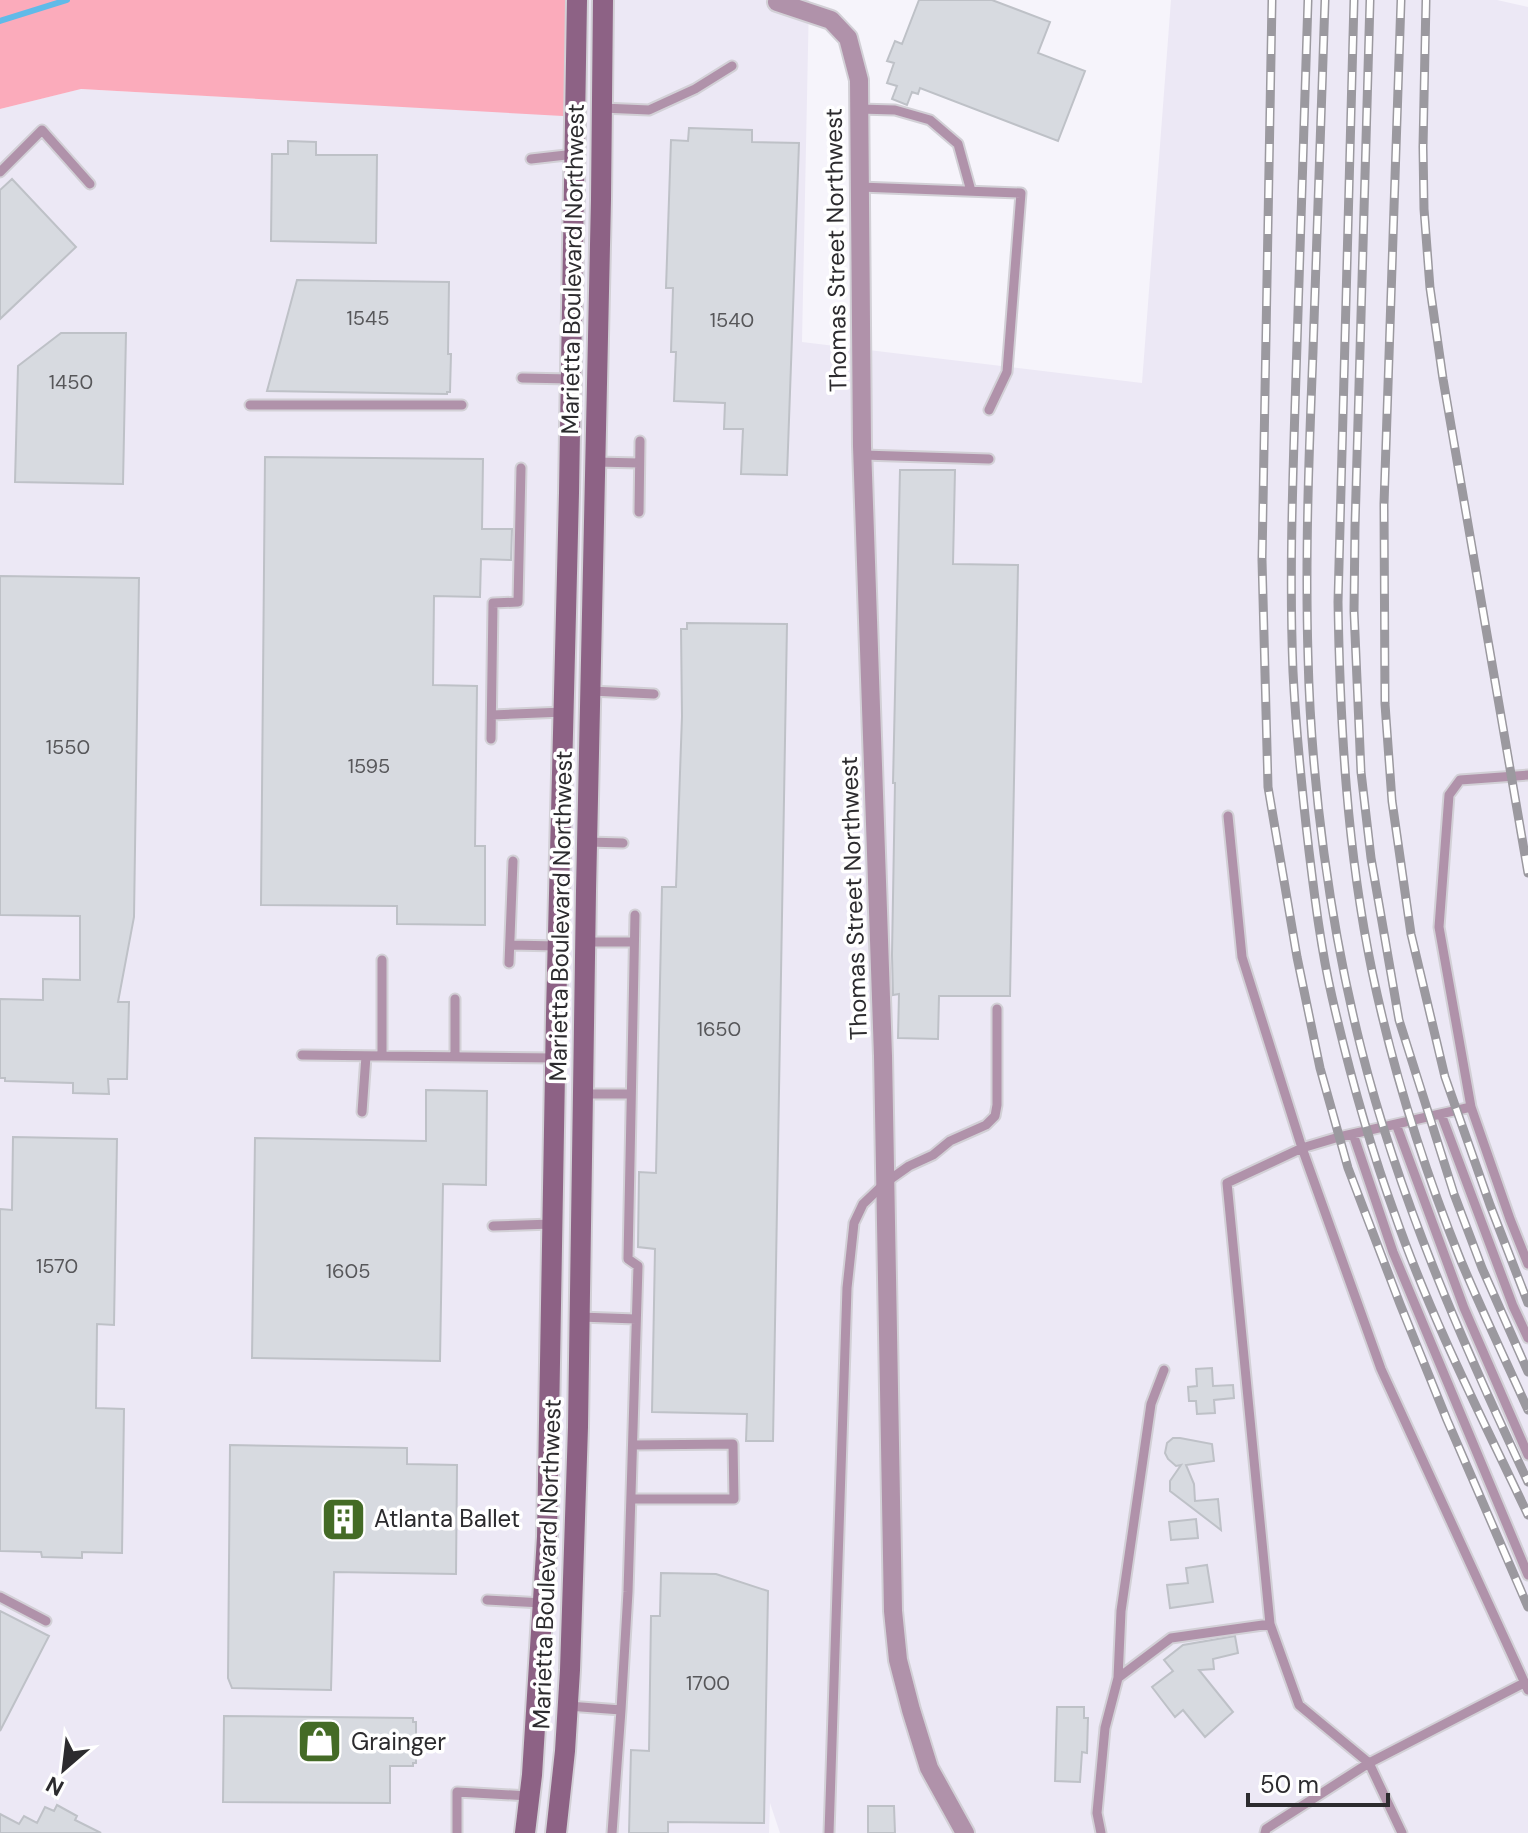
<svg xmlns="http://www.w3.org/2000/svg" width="1528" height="1833" font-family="'DM Sans',sans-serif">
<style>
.built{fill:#ece8f5}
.green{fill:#fbabbb}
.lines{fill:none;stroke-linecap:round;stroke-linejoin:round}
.stream{stroke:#61bae8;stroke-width:6}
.building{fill:#d7dae0;stroke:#bec1c7;stroke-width:2}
.service-casing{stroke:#d2d0d6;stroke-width:13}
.minor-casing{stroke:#d2d0d6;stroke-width:22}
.secondary-casing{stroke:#d2d0d6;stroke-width:24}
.service{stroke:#b092aa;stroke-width:9}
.minor{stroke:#b092aa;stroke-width:18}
.secondary{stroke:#8d6285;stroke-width:20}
.rail-casing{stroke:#9b999f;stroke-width:9}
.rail{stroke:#fff;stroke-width:6;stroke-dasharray:18;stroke-linecap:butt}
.labels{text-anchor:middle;stroke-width:7;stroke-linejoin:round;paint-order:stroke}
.number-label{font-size:20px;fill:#57575a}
.street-label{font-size:24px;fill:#2c2b2e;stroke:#fff}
.poi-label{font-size:24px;fill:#2c2b2e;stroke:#fff;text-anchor:start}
</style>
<rect width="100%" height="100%" fill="#f6f4fb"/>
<!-- built -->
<path class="built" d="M566 0H809L802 342 1142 383 1171 0H1497L1528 7V1833H780L770 1803 769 1833H0V109L80 89 581 116Z"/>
<!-- green -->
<path class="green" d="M0 0H566L581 117 81 89 0 109Z"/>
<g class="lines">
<!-- stream -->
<path class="stream" d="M0 21 67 0"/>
</g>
<!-- building -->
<path class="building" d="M919 0H992L1050 22 1038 53 1085 71 1058 141 920 88 918 94 912 92 907 105 892 99 897 86 887 83 894 63 887 61 895 41 902 44Z
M689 128 752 130V142L799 143 787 475 741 474 743 429H724L725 403 674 401 676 352H671L673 288H666L671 140 688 141Z
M288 141 316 142V155H377L376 243 271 241 272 154H288Z
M12 179 76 247 0 319V190Z
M297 280 449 282 448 354H451L450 392H447V394L267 391Z
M61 333H126L123 484 15 482 18 366Z
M265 457 483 459 482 529H512L511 560 481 559 480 597 434 596 433 685 477 686 475 846H485V925L397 924V906L261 905Z
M900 470H955L953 564 1018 565 1010 996H939L938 1039 898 1038 899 994 893 995 892 955 895 783H893Z
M0 576 139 578 134 917 118 1002H129L127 1079H108L109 1094 73 1093V1083L5 1081V1078H0V999L43 1000V979L80 980V916L0 915Z
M687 623 787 624 773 1441H746L747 1414 652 1412 655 1249 638 1247 639 1172 656 1173 662 887H676L682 716 681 629H687Z
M426 1090 487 1091 486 1185 443 1184 440 1361 252 1358 255 1138 426 1141Z
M13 1137 117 1139 114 1325 97 1324 96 1408 124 1409 122 1553 82 1552V1558L42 1557 41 1552 0 1551V1209L12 1210Z
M1212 1368 1213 1386 1233 1385 1234 1398 1214 1400 1215 1413 1197 1414 1196 1401H1189L1188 1387 1197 1386 1196 1369Z
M1173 1438H1180L1212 1444 1214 1461 1186 1465 1194 1484 1195 1501 1218 1499 1221 1530 1170 1491V1481L1181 1465 1176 1466 1168 1459 1165 1453 1167 1443Z
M230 1445 407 1448V1464L457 1465 456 1574 334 1572 331 1690 232 1688 228 1678Z
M1196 1519 1198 1538 1171 1540 1169 1522Z
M1207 1565 1213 1602 1170 1608 1167 1585 1188 1583 1186 1568Z
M661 1573 716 1574 768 1591 764 1823 668 1822V1833H629L631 1750 649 1751 651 1616H660Z
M0 1611 49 1636 0 1731Z
M1235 1636 1238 1653 1213 1659 1214 1669 1199 1670 1233 1712 1205 1737 1183 1710 1175 1717 1152 1687 1173 1671 1164 1660 1183 1645Z
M1057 1707H1084V1718H1088L1087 1753 1082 1752 1080 1782 1055 1781Z
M224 1716 413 1718V1722H416V1763H413V1766H390V1803L223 1802Z
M57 1805 77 1816 75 1820 101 1833H0V1814L19 1824 24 1816 37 1823 45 1807 54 1811Z
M868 1806H894L895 1833H868Z"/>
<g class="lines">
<defs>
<path id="service" d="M602 108 649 110 695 89 732 66
M859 109 895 110 930 120 958 144 971 191
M531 159 575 154
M0 172 42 130 90 184
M860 187 1021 193 1007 372 989 410
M522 378 571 379
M250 405H462
M863 455 989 459
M596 462 639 463
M639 512 640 441
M591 691 654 694
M492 715 564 712
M491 739 493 603 518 602 521 468
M1228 816 1242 957 1302 1148 1381 1369 1528 1690
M588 842 623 843
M586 942H634
M510 945 558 946
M382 960V1056
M509 963 513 861
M455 999V1057
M302 1055 555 1058
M583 1094H631
M1471 1107 1439 927 1449 795 1460 780 1528 775
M362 1112 366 1056
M1441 1114 1513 1306 1528 1338
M1396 1124 1464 1308 1528 1455
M1353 1134 1393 1252 1528 1575
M493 1226 552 1224
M580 1317 636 1319
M631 1499H734L733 1444 633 1445
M0 1597 46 1621
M487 1600 543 1603
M1118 1678 1171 1638 1270 1624
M568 1706 621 1710 628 1592 638 1266 628 1259 635 915
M457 1833V1792L529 1796
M612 1833 621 1710
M829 1833 847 1288 854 1223 863 1204 885 1183 909 1166 933 1155 950 1141 986 1125 995 1116 997 1105V1009
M1101 1833 1097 1813 1105 1728 1118 1678 1121 1611 1151 1404 1164 1370
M1265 1833 1266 1829 1369 1763 1524 1683
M1402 1833 1369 1763 1299 1705 1270 1624 1227 1183 1302 1148 1339 1137 1471 1107 1510 1219 1528 1264"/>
<path id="minor" d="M777 2 831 20 848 38 859 80 862 446 883 1056 893 1611 898 1660 911 1710 929 1768 965 1833"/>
<path id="secondary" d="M525 1833 532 1775 547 1537 556 1014 569 493 577 0
M556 1833 565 1751 570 1670 578 1427 586 891 601 199 603 0"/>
</defs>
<!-- service casing -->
<use href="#service" class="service-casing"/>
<!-- minor casing -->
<use href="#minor" class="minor-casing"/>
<!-- secondary casing -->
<use href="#secondary" class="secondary-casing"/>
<!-- service -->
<use href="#service" class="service"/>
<!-- minor -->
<use href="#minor" class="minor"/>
<!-- secondary -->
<use href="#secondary" class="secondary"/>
<defs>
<path id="rail" d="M1272 0 1262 560 1268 787 1297 957 1320 1068 1348 1168 1400 1304 1447 1420 1528 1607
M1308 0C1304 125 1300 250 1296 375 1293 474 1289 573 1293 672 1296 732 1302 791 1309 851 1315 900 1321 949 1332 997 1349 1071 1369 1144 1395 1215 1431 1318 1481 1416 1528 1515
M1325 0C1321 117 1317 234 1313 351 1309 452 1305 554 1308 656 1311 783 1330 925 1361 1048 1399 1199 1462 1342 1528 1482
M1354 0 1338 602C1340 725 1347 850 1372 971 1392 1067 1424 1169 1461 1261 1482 1311 1506 1361 1528 1410
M1370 0 1355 527 1354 611 1361 772 1371 858 1399 1020 1454 1194 1482 1268 1528 1372
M1401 0 1384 504 1385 704 1392 801 1411 934 1445 1077 1490 1205 1528 1303
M1426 0 1423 147 1424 209 1430 288 1443 379 1528 873"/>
</defs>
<!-- rail casing -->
<use href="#rail" class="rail-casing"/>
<!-- rail -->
<use href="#rail" class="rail"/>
</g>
<!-- icons -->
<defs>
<symbol id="building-square" viewBox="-11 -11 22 22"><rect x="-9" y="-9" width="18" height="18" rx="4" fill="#446b26" stroke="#fff"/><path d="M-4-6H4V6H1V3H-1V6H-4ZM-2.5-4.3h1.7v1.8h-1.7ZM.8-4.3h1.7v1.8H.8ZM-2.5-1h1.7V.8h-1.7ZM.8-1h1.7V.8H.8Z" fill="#fff"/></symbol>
<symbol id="shop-square" viewBox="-11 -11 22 22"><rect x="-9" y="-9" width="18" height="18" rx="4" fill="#446b26" stroke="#fff"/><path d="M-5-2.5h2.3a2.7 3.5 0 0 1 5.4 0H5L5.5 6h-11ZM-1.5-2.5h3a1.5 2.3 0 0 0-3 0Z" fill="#fff"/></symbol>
</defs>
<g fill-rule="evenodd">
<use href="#building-square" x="318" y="1494" width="51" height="51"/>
<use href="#shop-square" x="294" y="1716" width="51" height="51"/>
</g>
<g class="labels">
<!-- number labels -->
<g class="number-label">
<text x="368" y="325">1545</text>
<text x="732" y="327">1540</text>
<text x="71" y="389">1450</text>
<text x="68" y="754">1550</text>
<text x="369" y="773">1595</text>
<text x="719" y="1036">1650</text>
<text x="57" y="1273">1570</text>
<text x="348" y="1278">1605</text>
<text x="708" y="1690">1700</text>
</g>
<!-- street labels -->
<g class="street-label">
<text transform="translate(836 250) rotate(-91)" y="8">Thomas Street Northwest</text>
<text transform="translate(573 269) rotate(-89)" y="8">Marietta Boulevard Northwest</text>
<text transform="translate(854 898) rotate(-92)" y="8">Thomas Street Northwest</text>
<text transform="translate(561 916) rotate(-89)" y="8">Marietta Boulevard Northwest</text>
<text transform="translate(547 1564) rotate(-88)" y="8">Marietta Boulevard Northwest</text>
</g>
<!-- poi labels -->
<g class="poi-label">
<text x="374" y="1527">Atlanta Ballet</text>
<text x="351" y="1750">Grainger</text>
</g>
</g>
<!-- north arrow -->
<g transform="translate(64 1769) rotate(208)" stroke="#ffffff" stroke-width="6" paint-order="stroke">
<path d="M0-6L14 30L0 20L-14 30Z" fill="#2c2b2e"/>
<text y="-12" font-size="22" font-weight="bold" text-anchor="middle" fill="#2c2b2e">N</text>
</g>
<!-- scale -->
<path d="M1248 1793v12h140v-12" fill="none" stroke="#2c2b2e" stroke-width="4"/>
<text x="1260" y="1793" font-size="24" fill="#2c2b2e" stroke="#ffffff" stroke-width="6" paint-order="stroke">50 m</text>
</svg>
